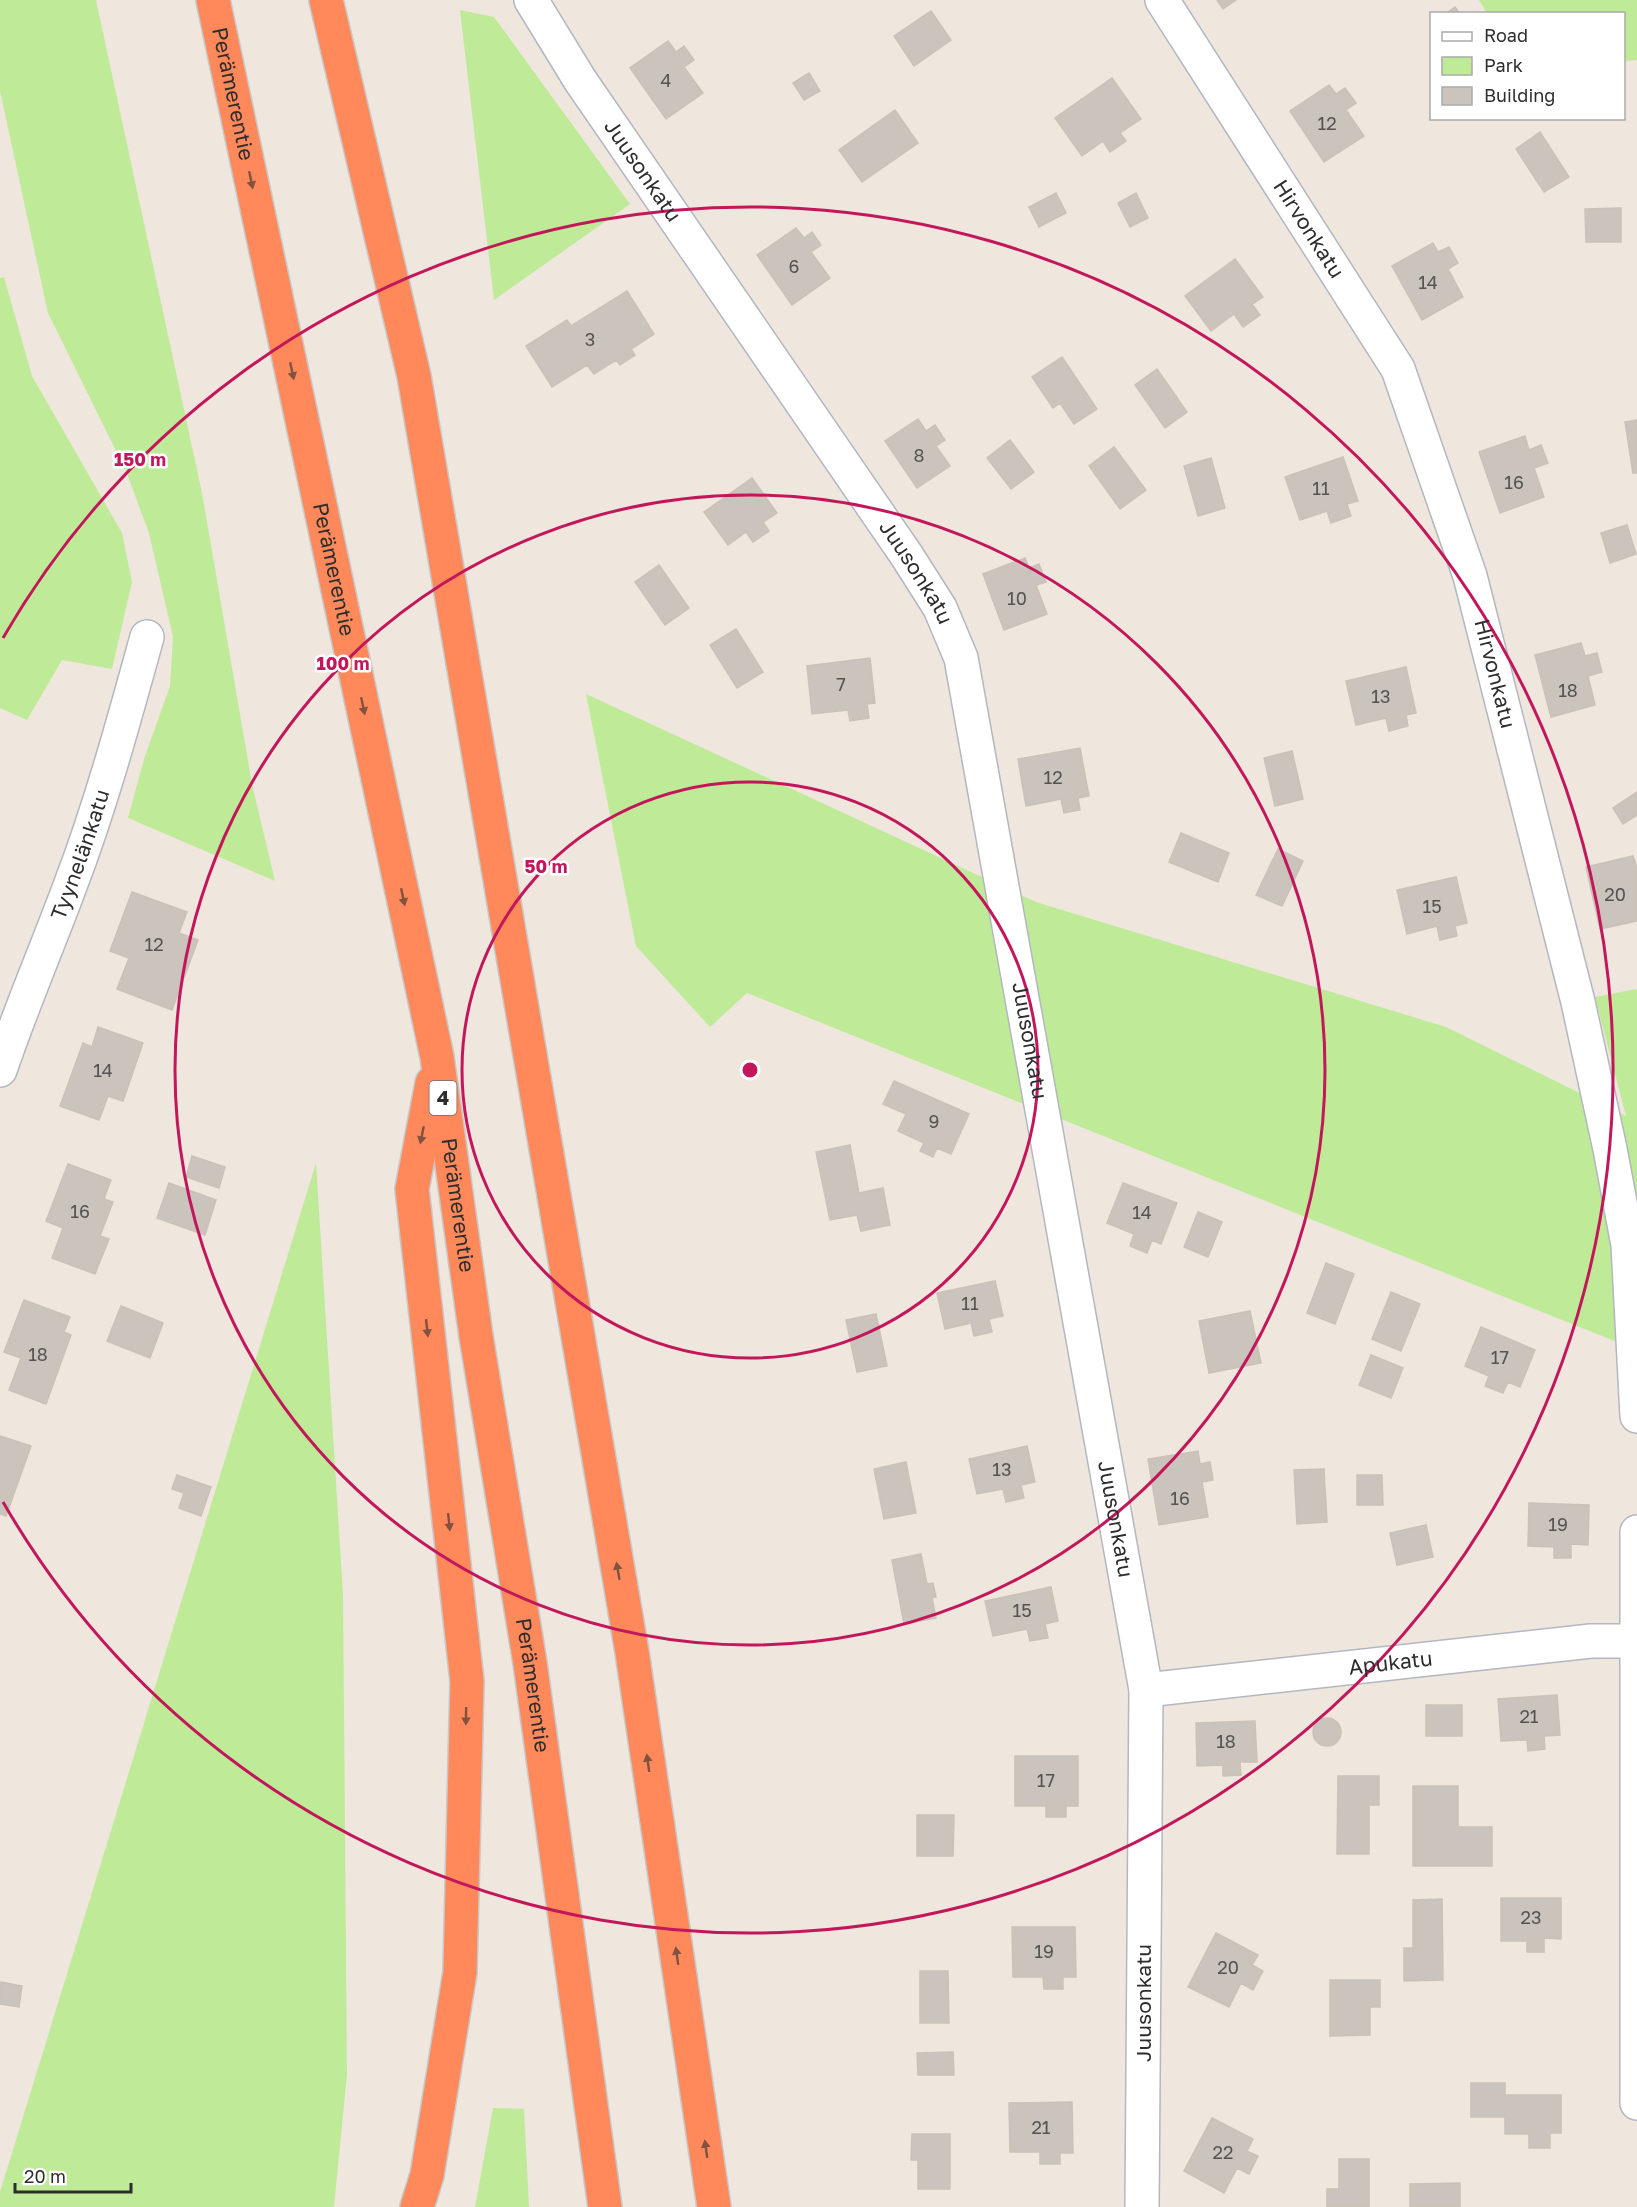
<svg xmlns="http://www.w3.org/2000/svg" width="1637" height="2207" font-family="'Golos Text',sans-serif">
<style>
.green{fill:#bfea97}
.building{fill:#cbc4bd;stroke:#cbc1b7;stroke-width:1.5}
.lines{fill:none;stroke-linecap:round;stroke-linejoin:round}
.street-casing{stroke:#b2b7c1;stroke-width:36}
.highway-casing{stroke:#c8c8c8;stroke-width:36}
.street{stroke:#fff;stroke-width:33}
.highway{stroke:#ff895a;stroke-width:33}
.oneway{fill:#81523f}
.ring{fill:none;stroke:#c2185b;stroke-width:3}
.labels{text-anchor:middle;stroke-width:5;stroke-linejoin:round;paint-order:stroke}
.number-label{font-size:18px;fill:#545351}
.shield{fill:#fff;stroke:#6c6c6c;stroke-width:1.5}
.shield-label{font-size:20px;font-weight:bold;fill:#2d2d2d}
.street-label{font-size:21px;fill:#2d2d2d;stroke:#fff}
.centre{fill:#c2185b;stroke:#fff;stroke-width:3}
.ring-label{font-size:18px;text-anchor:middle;font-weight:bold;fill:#c2185b;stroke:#fff;stroke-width:5;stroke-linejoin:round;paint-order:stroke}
</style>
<rect width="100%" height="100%" fill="#efe6de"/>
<!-- green -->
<path class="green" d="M0 0H96L202 493 252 784 275 881 128 818 145 756 170 686 173 637 149 533 126 471 48 313 0 91Z
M1479 0H1637V60L1624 61V14L1487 13Z
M460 10 494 17 630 204 494 300Z
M4 277 32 376 122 533 132 582 112 669 62 660 27 720 0 708V278Z
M586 694 1036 902 1446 1027 1626 1116 1595 997 1637 989V1350L747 993 710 1027 636 946Z
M316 1163 343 1594 347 2074 334 2207H0V2192Z
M493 2108 524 2109 529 2207H475Z"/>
<!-- building -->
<path class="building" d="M1217 0H1236L1223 9Z
M1455 7 1460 14H1445Z
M931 11 951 40 914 66 894 36Z
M668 41 676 52 684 46 694 60 684 67 703 93 666 119 630 68Z
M809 73 820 91 804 100 793 83Z
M1112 78 1141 119 1120 133 1126 141 1110 152 1103 141 1082 156 1055 118Z
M1329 85 1336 94 1345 88 1356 103 1346 110 1364 136 1324 162 1290 111Z
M895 110 918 143 862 182 839 150Z
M1540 132 1569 177 1544 192 1516 149Z
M1056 193 1066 213 1039 227 1029 207Z
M1136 193 1148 218 1130 227 1118 203Z
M1621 208V242H1586L1585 209Z
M796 228 804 238 812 232 821 245 811 252 830 278 792 305 757 255Z
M1433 243 1438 252 1449 247 1458 263 1448 269 1463 297 1422 320 1392 266Z
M1235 259 1263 297 1252 304 1260 315 1243 327 1234 314 1211 331 1185 296Z
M627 291 654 334 631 349 635 355 620 365 616 360 594 374 587 365 552 387 526 346 567 320 571 326Z
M1062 357 1097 409 1074 424 1060 403 1053 408 1032 377Z
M1157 369 1187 412 1165 428 1135 385Z
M918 419 926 431 935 425 945 440 936 446 950 466 917 488 885 441Z
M1637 420V473H1633L1625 422Z
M1525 436 1529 450 1541 445 1548 463 1534 468 1544 497 1500 513 1479 452Z
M1010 440 1034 472 1011 489 987 458Z
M1114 447 1146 490 1120 509 1089 466Z
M1343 457 1358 501 1347 504 1351 516 1331 523 1327 511 1300 520 1285 477Z
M1211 458 1225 508 1198 516 1184 466Z
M752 478 777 513 763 522 769 531 753 542 746 532 728 545 704 512Z
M1627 525 1636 554 1610 563 1601 533Z
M1025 558 1029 568 1039 564 1046 582 1036 585 1047 614 1004 630 983 574Z
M659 565 689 608 665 625 635 582Z
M736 629 763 672 737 688 710 645Z
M1581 643 1585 656 1597 653 1602 672 1588 676 1595 705 1551 717 1535 655Z
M870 658 875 703 867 704 869 718 850 721 848 710 812 714 807 666Z
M1406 667 1416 713 1406 715 1408 726 1389 731 1386 718 1356 725 1346 681Z
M1080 748 1089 796 1078 798 1080 810 1064 813 1061 799 1026 806 1018 759Z
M1292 751 1303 799 1275 806 1264 758Z
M1637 792V815L1623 824 1613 808Z
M1181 833 1229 853 1218 882 1169 862Z
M1278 849 1303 861 1282 906 1256 895Z
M1633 856 1637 868V921L1600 929 1586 867Z
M1456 877 1467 923 1455 926 1457 936 1440 940 1437 926 1407 934 1397 890Z
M132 892 187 912 179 933 198 940 172 1010 117 989 129 958 110 951Z
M98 1027 143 1043 123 1101 108 1096 99 1120 60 1106 83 1043 92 1047Z
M894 1081 969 1114 951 1154 937 1148 933 1157 920 1151 924 1143 898 1131 906 1114 883 1104Z
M850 1145 859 1193 883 1188 890 1225 861 1231 857 1215 830 1220 816 1152Z
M192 1156 225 1167 219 1188 186 1177Z
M68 1164 111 1180 104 1199 113 1202 100 1236 109 1239 95 1274 52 1258 63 1228 46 1221Z
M169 1183 216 1200 205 1235 157 1218Z
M1123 1183 1177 1203 1161 1244 1152 1240 1147 1253 1130 1246 1134 1234 1107 1223Z
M1198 1212 1222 1222 1208 1257 1184 1247Z
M1326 1263 1354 1274 1335 1324 1307 1313Z
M995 1281 1003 1316 989 1319 992 1332 974 1336 971 1323 945 1329 937 1293Z
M1391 1292 1420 1304 1401 1351 1372 1339Z
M24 1300 70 1317 64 1332 71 1335 46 1404 9 1390 21 1358 4 1352Z
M121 1306 163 1323 150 1358 107 1341Z
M1250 1311 1261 1363 1209 1373 1199 1321Z
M876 1314 887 1366 857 1372 846 1320Z
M1481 1327 1535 1350 1520 1387 1508 1382 1503 1393 1485 1386 1489 1376 1465 1366Z
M1371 1355 1403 1368 1391 1398 1359 1385Z
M0 1436 31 1446 6 1516 0 1514Z
M1027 1446 1035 1482 1021 1485 1024 1498 1006 1502 1003 1489 977 1494 969 1459Z
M1198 1451 1200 1464 1210 1462 1213 1480 1202 1482 1208 1517 1159 1525 1148 1459Z
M906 1462 916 1513 884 1519 874 1469Z
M1324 1469 1327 1522 1297 1524 1294 1470Z
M177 1475 211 1487 201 1516 179 1508 184 1493 172 1489Z
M1357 1475H1382L1383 1505H1357Z
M1529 1503 1589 1505 1588 1545 1571 1544V1558H1554V1547L1528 1546Z
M1426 1525 1433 1557 1397 1565 1390 1533Z
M921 1554 927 1584 933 1583 936 1597 932 1598 936 1618 904 1624 892 1560Z
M1051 1587 1058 1621 1045 1624 1048 1638 1030 1641 1027 1629 993 1636 985 1601Z
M1557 1695 1560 1735 1544 1736 1545 1749 1528 1751 1527 1740 1501 1741 1498 1699Z
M1426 1705H1462V1736H1426Z
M1313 1732a14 14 0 1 1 28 0a14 14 0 1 1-28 0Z
M1255 1721 1257 1762H1240L1241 1775 1223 1776V1765L1197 1766 1196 1723Z
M1015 1756H1078V1806H1066V1817H1046V1806H1015Z
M1338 1776H1379V1805H1369V1854H1337Z
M1413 1786H1458V1827H1492V1866H1413Z
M917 1815H954L953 1856H917Z
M1501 1898H1561V1939L1544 1938V1952H1527V1941H1501Z
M1442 1899 1443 1980 1404 1981V1948H1413V1900Z
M1012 1927H1075L1076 1977H1063V1989H1044L1043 1977H1013Z
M1216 1933 1258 1955 1252 1965 1263 1971 1253 1990 1241 1983 1229 2007 1188 1987Z
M920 1971H948L949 2023H920Z
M1330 1980H1380V2007H1370V2035L1330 2036Z
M1 1982 22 1986 19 2007 0 2004Z
M953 2052 954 2075H918L917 2053Z
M1471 2083H1505V2095H1561V2133H1550V2148H1529V2134H1505V2117H1471Z
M1072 2102 1073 2153H1060V2164H1040V2152H1010L1009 2103Z
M1212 2118 1253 2139 1247 2151 1258 2156 1249 2174 1237 2168 1224 2193 1184 2171Z
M912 2134H950V2189H918V2160H911Z
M1339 2159H1369V2207H1327V2189H1339Z
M1460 2183V2207H1410V2184Z"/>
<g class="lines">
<defs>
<g id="street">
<path id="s1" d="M531 0 580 80 907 556 940 608 961 658 1146 1690 1142 2207"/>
<path id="s2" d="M1162 0 1398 369 1470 576 1578 1002 1610 1149 1628 1245 1637 1416"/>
<path id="s3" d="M0 1070C21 1008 47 948 70 886 101 805 124 720 147 637"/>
<path d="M1637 1532V2103"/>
<path id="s4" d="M1146 1690 1591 1641H1636"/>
</g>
<g id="highway">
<path id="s5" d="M213 0 437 1057 476 1336 530 1663 605 2207"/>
<path d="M326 0 414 376 632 1652 714 2207"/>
<path d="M417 2207 427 2175 460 1972 467 1681 412 1189 432 1083"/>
</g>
</defs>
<!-- street casing -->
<use href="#street" class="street-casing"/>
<!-- highway casing -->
<use href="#highway" class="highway-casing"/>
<!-- street -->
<use href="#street" class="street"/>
<!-- highway -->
<use href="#highway" class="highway"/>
</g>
<!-- one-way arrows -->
<defs><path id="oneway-solid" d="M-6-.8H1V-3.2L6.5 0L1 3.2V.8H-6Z" transform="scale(1.5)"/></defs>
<g class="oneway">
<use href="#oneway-solid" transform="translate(251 180) rotate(78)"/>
<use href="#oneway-solid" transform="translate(292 371) rotate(78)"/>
<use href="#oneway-solid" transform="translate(363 706) rotate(78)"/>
<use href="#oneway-solid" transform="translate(403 897) rotate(78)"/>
<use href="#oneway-solid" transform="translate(422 1135) rotate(101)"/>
<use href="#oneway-solid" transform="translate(427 1328) rotate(84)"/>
<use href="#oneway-solid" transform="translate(449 1522) rotate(84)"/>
<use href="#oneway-solid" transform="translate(618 1571) rotate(-100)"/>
<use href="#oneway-solid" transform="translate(466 1716) rotate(91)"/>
<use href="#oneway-solid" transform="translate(648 1763) rotate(-98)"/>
<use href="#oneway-solid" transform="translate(677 1956) rotate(-98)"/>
<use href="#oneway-solid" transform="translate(706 2149) rotate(-98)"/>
</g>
<!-- distance rings -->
<g class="ring">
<circle cx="750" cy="1070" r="288"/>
<circle cx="750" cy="1070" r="575"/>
<path d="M3 638A863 863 0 1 1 3 1502"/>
</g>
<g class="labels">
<!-- number labels -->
<g class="number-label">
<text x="666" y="87">4</text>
<text x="1327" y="130">12</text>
<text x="794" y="273">6</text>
<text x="1428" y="289">14</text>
<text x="590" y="346">3</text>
<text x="919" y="462">8</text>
<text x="1514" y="489">16</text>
<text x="1321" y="495">11</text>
<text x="1017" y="605">10</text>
<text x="841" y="691">7</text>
<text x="1568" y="697">18</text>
<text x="1381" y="703">13</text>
<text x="1053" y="784">12</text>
<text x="1615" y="901">20</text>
<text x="1432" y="913">15</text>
<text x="154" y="951">12</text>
<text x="103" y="1077">14</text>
<text x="934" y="1128">9</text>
<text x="80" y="1218">16</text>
<text x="1142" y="1219">14</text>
<text x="970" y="1310">11</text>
<text x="38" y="1361">18</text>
<text x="1500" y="1364">17</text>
<text x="1002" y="1476">13</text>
<text x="1180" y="1505">16</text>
<text x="1558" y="1531">19</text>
<text x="1022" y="1617">15</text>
<text x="1529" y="1723">21</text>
<text x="1226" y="1748">18</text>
<text x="1046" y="1787">17</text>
<text x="1531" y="1924">23</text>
<text x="1044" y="1958">19</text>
<text x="1228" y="1974">20</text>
<text x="1041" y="2134">21</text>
<text x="1223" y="2159">22</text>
</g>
<!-- shield labels -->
<rect class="shield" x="429.5" y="1081" width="27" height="34" rx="4.5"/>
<g class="shield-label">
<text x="443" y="1105">4</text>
</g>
<!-- street labels -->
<g class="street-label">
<text dy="7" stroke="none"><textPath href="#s5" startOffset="96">Perämerentie</textPath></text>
<text dy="7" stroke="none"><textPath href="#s1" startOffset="204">Juusonkatu</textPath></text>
<text dy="7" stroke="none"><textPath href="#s2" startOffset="272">Hirvonkatu</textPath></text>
<text dy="7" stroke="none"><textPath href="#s5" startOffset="582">Perämerentie</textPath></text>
<text dy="7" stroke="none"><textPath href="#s1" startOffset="690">Juusonkatu</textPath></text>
<text dy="7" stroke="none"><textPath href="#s2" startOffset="758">Hirvonkatu</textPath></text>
<text dy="7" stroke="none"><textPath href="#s3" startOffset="230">Tyynelänkatu</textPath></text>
<text dy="7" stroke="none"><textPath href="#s1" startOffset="1176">Juusonkatu</textPath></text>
<text dy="7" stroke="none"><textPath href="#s5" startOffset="1230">Perämerentie</textPath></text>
<text dy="7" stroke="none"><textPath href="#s1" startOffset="1662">Juusonkatu</textPath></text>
<text dy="7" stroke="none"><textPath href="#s4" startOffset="246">Apukatu</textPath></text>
<text dy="7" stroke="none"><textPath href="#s5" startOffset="1716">Perämerentie</textPath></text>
<text transform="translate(1144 2003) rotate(-90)" y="7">Juusonkatu</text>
</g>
</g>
<circle cx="750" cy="1070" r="9" class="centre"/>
<g class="ring-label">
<text x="140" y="466">150 m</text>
<text x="343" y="670">100 m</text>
<text x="546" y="873">50 m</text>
</g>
<!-- legend -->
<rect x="1430" y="12" width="195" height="108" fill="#ffffff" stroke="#ababab" stroke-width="1.5"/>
<rect x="1442" y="32" width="30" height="9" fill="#ffffff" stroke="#ababab" stroke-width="1.5"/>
<text x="1484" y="42" font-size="18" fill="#2d2d2d">Road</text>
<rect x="1442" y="57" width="30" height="18" fill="#bfea97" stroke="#ababab" stroke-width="1.5"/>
<text x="1484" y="72" font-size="18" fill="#2d2d2d">Park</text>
<rect x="1442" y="87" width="30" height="18" fill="#cbc4bd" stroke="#ababab" stroke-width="1.5"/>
<text x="1484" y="102" font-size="18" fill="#2d2d2d">Building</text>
<!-- scale -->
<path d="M15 2183v9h116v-9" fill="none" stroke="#2d2d2d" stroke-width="3"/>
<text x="24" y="2183" font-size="18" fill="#2d2d2d" stroke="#ffffff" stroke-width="4.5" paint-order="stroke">20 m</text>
</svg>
